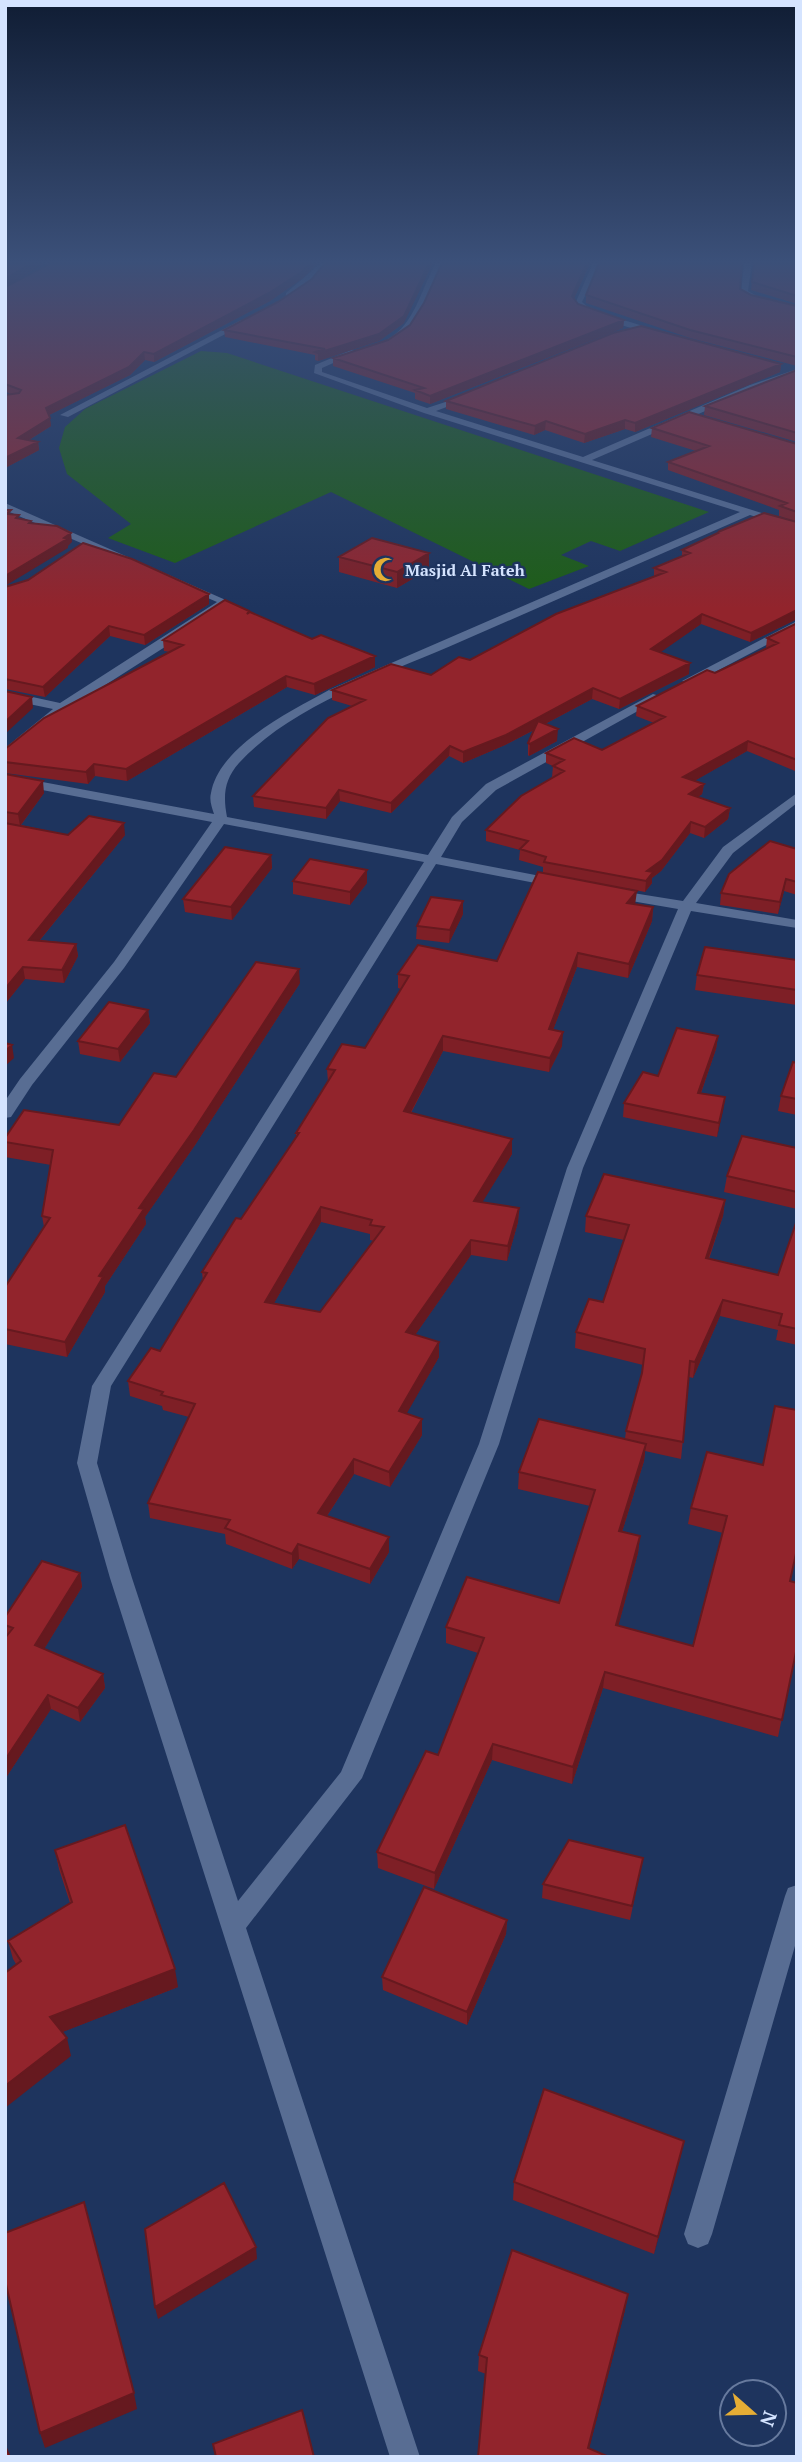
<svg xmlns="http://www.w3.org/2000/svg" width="802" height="2462" font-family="'PT Serif',serif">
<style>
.green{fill:#1d5d16}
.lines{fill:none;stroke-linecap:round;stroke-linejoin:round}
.minor{fill:#586d93;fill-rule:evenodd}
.wall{fill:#7e1f26;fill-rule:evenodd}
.shaded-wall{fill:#66191f}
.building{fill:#92242c;stroke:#66191f;stroke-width:2;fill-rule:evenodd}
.labels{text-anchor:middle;stroke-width:5;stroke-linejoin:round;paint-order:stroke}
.far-poi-label{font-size:16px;font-weight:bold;fill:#d5e4ff;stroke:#1e345e;text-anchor:start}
</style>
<rect width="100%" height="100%" fill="#1e345e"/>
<!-- green -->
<path class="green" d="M201 351 227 353 709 512 620 551 591 541 561 555 589 566 529 589 331 492 175 563 108 538 131 524 67 474 59 448 65 427 85 409Z"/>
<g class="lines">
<!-- minor -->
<path class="minor" d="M321 263H329L292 297H286V293Z
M436 263H443C431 284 416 343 388 343V339C415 324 421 289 436 263Z
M593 263H601L582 302 591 310 643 326V330L616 336V332L631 328 585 314 575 304Z
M744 263H752L748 291 757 296 797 307V311L751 300 741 294Z
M241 320 248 322 68 417 60 415Z
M351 350 358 352 322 368V372L427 408 470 394V398L436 411 583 457 750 385 797 369V375L756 389 592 460 797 524V530L750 515C654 557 558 599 462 641 390 673 293 704 239 763 224 780 223 796 227 817L428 855 452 817 486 784 653 694 663 697 496 790 462 822 441 857 556 879 563 883 556 887 436 864 111 1386 97 1463 132 1578 238 1901 341 1772 479 1444 567 1168 678 909 614 898 607 894 614 890 683 901 723 847 797 793V803L733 853 696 903 797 920V928L691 911 583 1168 499 1444 362 1778 246 1928 420 2457H390L110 1578 77 1463 92 1386 424 862 224 824 124 968 32 1085 11 1117 5 1118V1101L20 1079 114 962 212 822 5 783V775L214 814C212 808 209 800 211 793 219 746 291 711 329 690L740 512 424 413 314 373 315 365Z
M5 503 228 601 223 610 66 710 5 759V748L53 709 5 699V691L60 703 217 602 5 510Z
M797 621V629L692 684 682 681Z
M797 1885V1939L712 2234 708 2244 698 2248 688 2244 684 2234 785 1896 788 1888Z"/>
</g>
<!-- wall -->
<path class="wall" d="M51 263H318L303 278 270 301 154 362 145 360 130 375 49 415 51 426 29 440 38 442 39 450 5 468 11 394 6 392 5 394V287Z
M442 263H590L574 298 578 304 624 320 623 328 430 404 415 399V393L333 366V358L388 340 410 325 424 303Z
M754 263H797V304L751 290Z
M312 279 404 323 379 341 318 361 315 360V355L225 337 224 330 278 302Z
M740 289 751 295 797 306V366L690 338 586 303V295Z
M781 364 780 372 635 432 625 429 584 443 545 430 534 435 446 409V401Z
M797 370V442L704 415 705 406Z
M652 428 797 444V522L779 516V510L668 470V462L696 451 651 437Z
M797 522V619L750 642 701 624 660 652 689 674 619 709 592 699 545 724 557 741 529 756 528 755V743L534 730 505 745 463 763 449 756 391 813 340 801 326 819 254 807 253 796 352 706 332 700V690L431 675 470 660 654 577V568L682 556V550L718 534V532Z
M429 553V569L397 588 339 572V557Z
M5 587 209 604 145 645 110 636 45 697 5 689Z
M249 611V613L375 667 315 695 287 687 127 781 95 776 88 784 5 773V749L170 652 164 651 163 640Z
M797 623V769L795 771 747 751 694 781 704 784 702 794 698 797 730 808 728 819 704 838 690 833 661 871 652 878V883L645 892 625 888 635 904 653 907 652 921 628 978 577 967 553 1030 562 1046 549 1072 443 1051 411 1113 512 1154 482 1202 519 1208 518 1222 507 1261 471 1255 415 1335 439 1342V1357L406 1414 422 1419V1435L390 1487 354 1474 327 1516 389 1537V1552L370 1584 299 1559 292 1569 226 1544 225 1534 150 1518 148 1503 189 1417 163 1410 162 1406 130 1396 128 1381 160 1351 203 1281 202 1272 241 1219 296 1137V1133L328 1082 327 1069 365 1048 401 989 398 988V974L497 961 543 873V867L519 860 520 850 486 841V830L552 777 553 766 546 763V753L602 750 654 723 636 716 637 706 715 673 766 648 767 638ZM321 1222 370 1234V1240L374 1241 320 1312 274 1303Z
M5 774 44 793 21 825 68 835H125L40 940 76 944 78 956 64 983 25 979 5 1004Z
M797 849V895L784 891 778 914 720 905 721 893Z
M271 855 272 868 232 920 185 912 183 899Z
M367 870V883L350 905 293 894V881Z
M463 914 449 943 416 939 417 926Z
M797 960V1005L695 990 697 975Z
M300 983 195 1145 145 1217 146 1224 105 1286V1292L67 1357 5 1344V1287L44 1227 42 1216 51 1165 5 1157V1138L119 1125 176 1077Z
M148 1010 150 1023 120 1062 80 1054 78 1041Z
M718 1036 716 1049 701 1093 725 1097 717 1137 623 1117 624 1103 658 1076Z
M797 1063V1115L778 1111 781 1096Z
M797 1148V1209L724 1192 727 1176Z
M725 1200 723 1216 709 1259 778 1275 797 1220V1345L776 1340 778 1330 720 1316 693 1378 689 1377 681 1459 645 1451 644 1461 622 1532 640 1536 638 1553 618 1626 693 1646 723 1533 688 1524 691 1508 707 1452 790 1581 797 1647 778 1737 603 1688 572 1784 492 1760 434 1889 378 1868 377 1852 438 1755 478 1653 446 1643V1627L559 1603 590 1506 518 1489 519 1472 625 1439 626 1431 642 1373 643 1365 575 1348 576 1332 603 1302 624 1240 585 1232 586 1216Z
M80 1573 82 1587 44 1649 103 1674 105 1688 80 1722 51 1709 5 1779V1617Z
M55 1850 178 1987 62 2032 71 2056 13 1959 8 1941 70 1903 59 1869Z
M643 1858 630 1920 542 1898 543 1884Z
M507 1920 506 1934 467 2025 383 1990 382 1977Z
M684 2141 654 2254 513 2200 514 2182Z
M625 2310 589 2448 478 2457 486 2374 478 2371 479 2355Z"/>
<!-- shaded-wall -->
<path class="shaded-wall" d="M32 263H46L5 287V279Z
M310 263H318L303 278 270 301 154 362V354Z
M429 263H433L404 323 379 341 318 361V353Z
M587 263H590L572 303V296Z
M624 320 623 328 430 404V396Z
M144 352 145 360 130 375 47 416 46 408Z
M781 364 780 372 635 432V423Z
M50 418 51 426 19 446 18 438Z
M625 420V429L584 443 585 434Z
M546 421 545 430 534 435 535 426Z
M38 442 39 450 5 468V458Z
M71 533 72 542 68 546V548L5 586V576L64 538Z
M429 553V569L397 588V572Z
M209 594V604L145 645 144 635Z
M797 610V619L750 642 751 633Z
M702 614 701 624 651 659V649Z
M109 626 110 636 45 697 43 687Z
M375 656V667L315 695 314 684Z
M690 663 689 674 619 709 620 699Z
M286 676 287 687 127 781 126 769Z
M593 688 592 699 505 745 463 763V752Z
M32 697 33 708 5 734V722Z
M558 729 557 741 529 756 530 744Z
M748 741 747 751 682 788 683 777Z
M450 746 449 756 391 813V803Z
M94 764 95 776 88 784 86 772Z
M43 781 44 793 20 826 18 814Z
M704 784 702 794 688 805 689 794Z
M339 790 340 801 326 819V808Z
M730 808 728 819 704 838 705 827Z
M691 822 690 833 661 871 652 878V883L645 892 647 871Z
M124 823 125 835 30 952 29 940Z
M271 855 272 868 232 920 231 907Z
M367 870V883L350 905V892Z
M786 879 784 891 778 914 780 902Z
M637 891 635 905 627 903Z
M463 901V914L449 943 450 930Z
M653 907 652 921 628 978 629 964Z
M76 944 78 956 64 983 62 970Z
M578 953 577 967 548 1043 549 1029Z
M23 967 25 979 5 1004V989Z
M299 969 300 983 195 1145 145 1217 146 1224 105 1286V1292L67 1357 65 1342 99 1276 139 1208Z
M148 1010 150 1023 120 1062 118 1049Z
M563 1032 562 1046 549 1072 550 1058Z
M443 1036V1051L404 1125V1111Z
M718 1036 716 1049 696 1107 698 1093Z
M12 1045 14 1058 5 1066V1051Z
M725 1097 723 1111 717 1137 719 1123Z
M512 1139V1154L474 1216V1201Z
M725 1200 723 1216 703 1274 706 1258Z
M321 1207V1222L266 1317 265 1302Z
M519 1208 518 1222 507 1261 508 1246Z
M471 1240V1255L406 1348V1332Z
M723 1300 720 1316 693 1378 695 1362Z
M439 1342V1357L399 1427V1411Z
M422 1419V1435L390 1487 389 1472Z
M646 1444 644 1461 617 1548 619 1531Z
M354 1459V1474L319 1528 318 1513Z
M640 1536 638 1553 614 1642 616 1625Z
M389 1537V1552L370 1584V1569Z
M298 1544 299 1559 292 1569V1554Z
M80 1573 82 1587 38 1659 35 1645Z
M605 1672 603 1688 572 1784 573 1767Z
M103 1674 105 1688 80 1722 78 1708Z
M48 1695 51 1709 5 1779V1760Z
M493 1744 492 1760 434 1889 435 1873Z
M507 1920 506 1934 467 2025V2012Z
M175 1969 178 1987 55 2035 50 2017Z
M67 2038 71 2056 5 2108V2086Z
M684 2141 680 2159 654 2254 658 2237Z
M256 2247 257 2259 158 2319 155 2307Z
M628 2294 625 2310 587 2457 588 2448Z
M134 2393 137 2409 45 2448 40 2433Z"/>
<!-- building -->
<path class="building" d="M5 263H32L5 279Z
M51 263H310L303 271 269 293 154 354 144 352 129 367 46 408 50 418 18 438 38 442 5 458V395L19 393 21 390 5 384V287Z
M325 263H429L404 316 379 334 318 353 315 352 325 349 224 330 278 302 312 279Z
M442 263H587L572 296 578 304 624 320 430 396 415 390 424 388 333 358 388 340 410 325 424 303Z
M599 263H742L740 289 751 295 797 306V357L690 330 586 295Z
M754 263H797V296L752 282Z
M641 326 781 364 635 423 625 420 585 434 546 421 535 426 446 401 613 333Z
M797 370V433L705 406Z
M689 412 797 444V512L780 506 787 503 668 462 709 446 652 428Z
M5 510H11L7 514 19 515 16 518 31 521 29 523 57 526 71 533 64 538 67 539 5 576Z
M764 513 797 522V610L751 633 702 614 651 649 690 663 620 699 593 688 506 735 463 752 450 746 391 803 339 790 326 808 253 796 328 718 365 700 332 690 391 664 431 675 459 657 470 660 556 614 666 572 654 568 690 553 682 550 720 532H718Z
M372 538 429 553 397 572 339 557Z
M83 543 132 559 209 594 144 635 109 626 43 687 5 679V587L28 580Z
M225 600 249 611 247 614 250 612 312 639 321 635 375 656 314 684 286 676 126 769 94 764 86 772 5 762V749L44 718 183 645 163 640Z
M797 623V760L748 741 683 777 704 784 689 794 730 808 705 827 691 822 662 860 647 871 653 872 646 881 544 862 546 857 520 849 528 841 486 830 521 796 564 771 553 766 564 760 546 753 574 738 602 750 665 717 637 706 707 670 715 673 778 643 767 638Z
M5 691 32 697 5 722Z
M538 721 558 729 530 744 528 743Z
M5 774 43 781 18 814 5 812Z
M89 816 124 823 29 940 76 944 62 970 23 967 5 989V823L68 835Z
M770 841 797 849V882L786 879 780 902 721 893 729 874Z
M225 847 271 855 231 907 183 899Z
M310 859 367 870 350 892 293 881Z
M538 872 637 891 627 903 653 907 629 964 578 953 549 1029 563 1032 550 1058 443 1036 404 1111 512 1139 474 1201 519 1208 508 1246 471 1240 406 1332 439 1342 399 1411 422 1419 389 1472 354 1459 318 1513 389 1537 370 1569 298 1544 292 1554 225 1528 230 1520 148 1503 195 1404 161 1395 163 1392 128 1381 151 1348 160 1351 207 1273 202 1272 236 1218 241 1219 299 1133H296L335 1070 327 1069 342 1044 365 1048 409 976 398 974 418 945 497 961ZM321 1207 372 1220 370 1225 384 1227 320 1312 265 1302Z
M431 897 463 901 450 930 417 926Z
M705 947 797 960V990L697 975Z
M256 962 299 969 194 1130 139 1208 144 1209 99 1276 103 1277 65 1342 5 1329V1287L50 1218 42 1216 53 1150 5 1142V1138L24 1110 119 1125 154 1073 176 1077Z
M109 1002 148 1010 118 1049 78 1041Z
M677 1028 718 1036 698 1093 725 1097 719 1123 624 1103 643 1072 658 1076Z
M5 1043 12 1045 5 1051Z
M793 1062 797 1063V1099L781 1096Z
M742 1136 797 1148V1192L727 1176Z
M604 1174 725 1200 706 1258 778 1275 797 1220V1329L779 1325 782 1314 723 1300 695 1362 690 1361 683 1442 626 1431 642 1373 645 1349 576 1332 589 1299 603 1302 629 1225 586 1216Z
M775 1406 797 1410V1549L790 1581 797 1583V1647L782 1720 605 1672 573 1767 493 1744 435 1873 377 1852 426 1751 438 1755 484 1638 446 1627 467 1577 559 1603 595 1490 519 1472 539 1419 646 1444 619 1531 640 1536 616 1625 693 1646 727 1516 691 1508 707 1452 763 1465Z
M42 1561 80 1573 35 1645 103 1674 78 1708 48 1695 5 1760V1638L13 1628 5 1625V1617Z
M125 1825 175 1969 50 2017 67 2038 5 2086V1973L21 1961 8 1941 72 1902 55 1850Z
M569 1840 643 1858 632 1906 543 1884Z
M424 1887 507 1920 467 2012 382 1977Z
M544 2089 684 2141 658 2237 514 2182Z
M224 2183 256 2247 155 2307 145 2229Z
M84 2202 134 2393 40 2433 5 2280V2233Z
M512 2250 628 2294 588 2448 609 2457H478L487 2358 479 2355Z
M302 2410 314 2457H216L213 2444Z
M5 2446 10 2457H5Z"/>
<!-- sky -->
<linearGradient id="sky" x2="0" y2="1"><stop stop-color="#101d34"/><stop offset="0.43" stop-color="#3b5079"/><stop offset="1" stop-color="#3b5079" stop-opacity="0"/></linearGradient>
<rect width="802" height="608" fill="url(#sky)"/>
<!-- icons -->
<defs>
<symbol id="mosque-bare" viewBox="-9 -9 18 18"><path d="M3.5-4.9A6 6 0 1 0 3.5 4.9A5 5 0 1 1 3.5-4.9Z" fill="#e5ad35" stroke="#1e345e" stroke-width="2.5" paint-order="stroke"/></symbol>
</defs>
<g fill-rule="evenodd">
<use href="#mosque-bare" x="368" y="552" width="35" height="35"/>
</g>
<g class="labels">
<!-- far-poi labels -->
<g class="far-poi-label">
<text x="405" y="576">Masjid Al Fateh</text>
</g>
</g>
<!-- border -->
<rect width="802" height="2462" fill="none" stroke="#d5e4ff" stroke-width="14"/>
<!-- north arrow -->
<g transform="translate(753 2413) rotate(110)"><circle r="33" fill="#1e345e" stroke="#677a9e" stroke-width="2"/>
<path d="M0-5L12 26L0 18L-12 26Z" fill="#e5ad35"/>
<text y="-10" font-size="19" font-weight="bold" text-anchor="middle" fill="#d5e4ff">N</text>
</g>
</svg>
